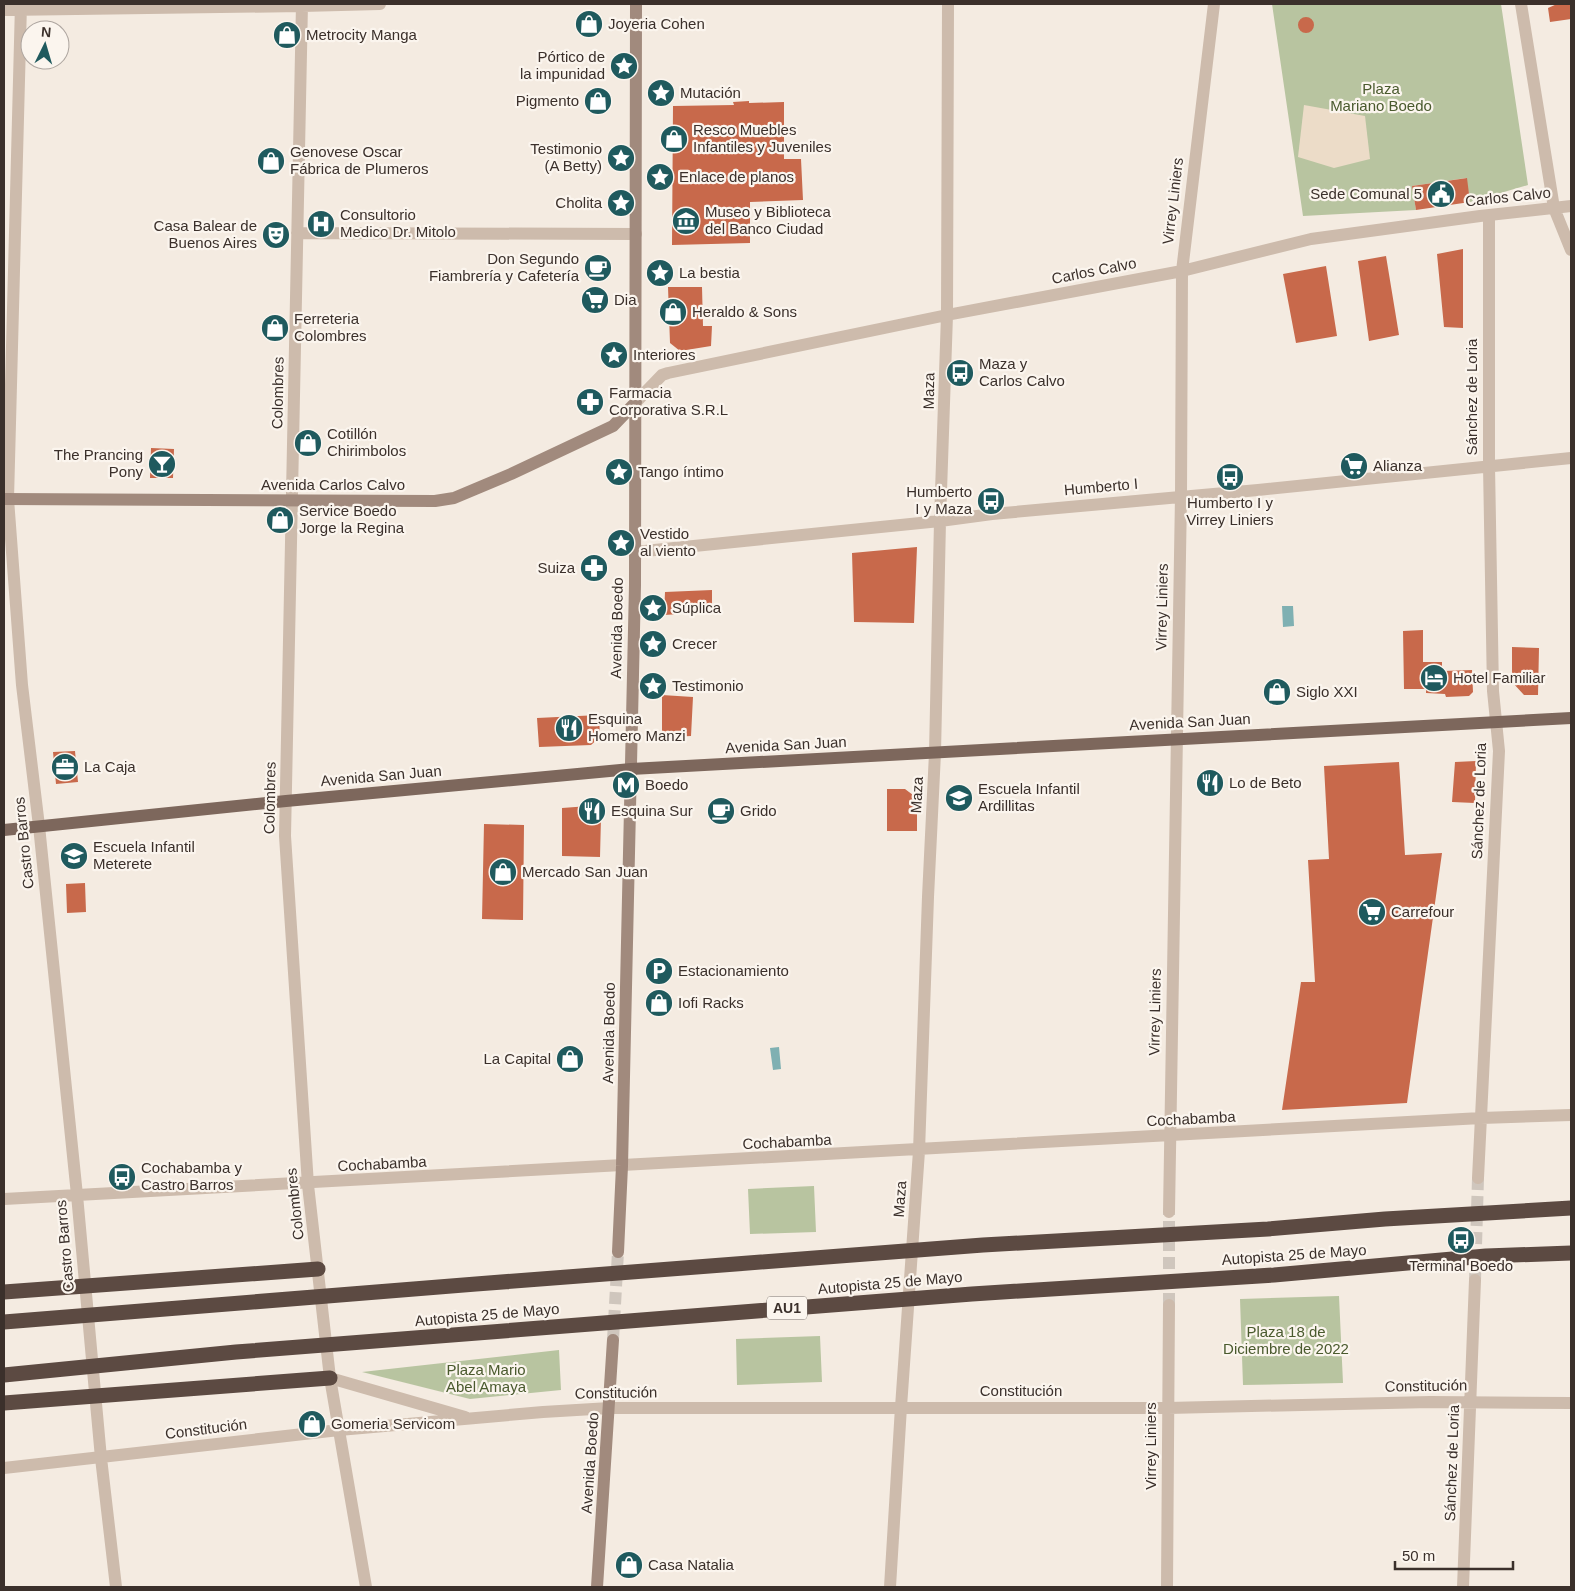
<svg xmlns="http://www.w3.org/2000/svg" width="1575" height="1591" font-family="Helvetica,sans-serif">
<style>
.green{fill:#b8c4a0}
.plaza{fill:#ecdcc8}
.water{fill:#7fb0b2}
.building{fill:#c8694b}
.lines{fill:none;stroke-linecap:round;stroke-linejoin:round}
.street-tunnel{stroke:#cfc6bd;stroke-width:12;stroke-dasharray:12 6;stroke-linecap:butt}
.secondary-tunnel{stroke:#cfc6bd;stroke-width:12;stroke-dasharray:12 6;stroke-linecap:butt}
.street{stroke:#cdbbac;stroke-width:12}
.secondary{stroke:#a18a7d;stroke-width:12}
.primary{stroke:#7d675c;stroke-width:12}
.highway{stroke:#5c4a42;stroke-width:15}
.labels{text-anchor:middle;stroke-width:4.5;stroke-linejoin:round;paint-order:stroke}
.shield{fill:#fbf5ee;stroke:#756b66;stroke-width:1}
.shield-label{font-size:14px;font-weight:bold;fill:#3b302b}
.poi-label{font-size:15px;fill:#3b302b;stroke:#fbf5ee;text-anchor:start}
.park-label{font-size:15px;fill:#4a5a2e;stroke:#fbf5ee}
.street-label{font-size:15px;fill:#3b302b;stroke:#fbf5ee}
</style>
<rect width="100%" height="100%" fill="#f4ebe1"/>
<!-- green -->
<path class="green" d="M1272 4H1501L1528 185 1470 202 1466 178 1412 186 1416 210 1303 216Z
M814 1186 816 1232 750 1234 748 1189Z
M1339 1296 1343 1383 1243 1385 1240 1299Z
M820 1336 822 1382 737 1385 736 1339Z
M559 1350 561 1390 470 1399 362 1372Z"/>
<!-- plaza -->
<path class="plaza" d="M1304 105 1365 116 1370 159 1334 168 1298 157Z"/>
<!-- water -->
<path class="water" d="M1282 606H1293L1294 626 1283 627Z
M779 1047 781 1069 773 1070 770 1048Z"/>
<!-- building -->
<path class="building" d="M1557 4H1571V19L1550 22 1548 8Z
M1298 25a8 8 0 1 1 16 0a8 8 0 1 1-16 0Z
M749 101V103L784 102V159H801L803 200 750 202V243L672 245 673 106 734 105 733 102Z
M1467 178 1470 202 1416 210 1412 186Z
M1463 249V328L1444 327 1437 254Z
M1386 256 1399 335 1369 341 1358 261Z
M1326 266 1337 336 1296 343 1283 274Z
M668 287H702L703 326H712L711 346 680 351 670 343Z
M151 448 174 449 173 478H150Z
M917 547 914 623 854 622 852 553Z
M712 590V612L664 615 665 592Z
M1423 630V662H1442V671L1472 670 1473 692 1469 696 1446 697 1445 694 1426 693V689H1404L1403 631Z
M1512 647 1539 648 1538 695H1524L1512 682Z
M662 695 693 697 691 736 671 737 666 735 662 731Z
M599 715 600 737 591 745 539 747 537 718Z
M75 751 78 782 56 784 53 752Z
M1476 761 1475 803 1452 802 1455 762Z
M1399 762 1405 855 1442 853 1407 1103 1282 1110 1301 982H1315L1308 860 1329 859 1324 766Z
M887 789H905L917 798V831H887Z
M589 806 601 817 600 857 562 856V808Z
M484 824 524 825 523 920 482 919Z
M85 883 86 912 67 913 66 884Z"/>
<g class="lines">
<!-- street-tunnel -->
<path class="street-tunnel" d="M1475 1280 1478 1178
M1169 1305V1212"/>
<!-- secondary-tunnel -->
<path class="secondary-tunnel" d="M613 1340 618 1252"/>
<!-- street -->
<path class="street" d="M21 4 8 499 22 685 39 826 77 1195 101 1458 116 1587
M302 4 285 836 308 1185 330 1378 366 1587
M1521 4 1554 208 1571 250
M4 10 302 6 380 4
M297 233 636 234
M636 402 662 375 668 373 947 315 1182 271 1311 239 1480 216 1571 206
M635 552 940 521 992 514 1258 490 1571 458
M1478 1178 1499 751 1493 691 1489 466V215
M4 1199C496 1176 988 1146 1481 1118L1571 1115
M1169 1212 1181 496 1182 271 1214 4
M330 1378 465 1417
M4 1468 339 1430 543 1412 610 1408H1168L1430 1402 1571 1403
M890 1587 901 1407 919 1151 928 897 935 753 940 521 947 315 948 4
M1167 1587 1169 1305
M1463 1587 1475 1280"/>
<!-- secondary -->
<path class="secondary" d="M4 499 435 501 454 498 511 474 613 426 636 402
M618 1252 622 1166 635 585 636 4
M597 1587 613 1340"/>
<!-- primary -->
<path class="primary" d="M4 830 286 801 631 769 1571 718"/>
<!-- highway -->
<path class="highway" d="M4 1292 318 1269
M4 1322 476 1284 983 1245 1268 1229 1385 1219 1571 1208
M4 1375 236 1352 972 1294 1274 1275 1486 1256 1571 1253
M4 1403 330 1378"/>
</g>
<!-- icons -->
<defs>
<symbol id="shop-disc" viewBox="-11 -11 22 22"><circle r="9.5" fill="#1f5a5e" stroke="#fbf5ee"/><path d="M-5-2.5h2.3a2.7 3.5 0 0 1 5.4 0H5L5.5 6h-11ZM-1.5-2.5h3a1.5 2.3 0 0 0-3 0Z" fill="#fff"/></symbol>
<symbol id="sight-disc" viewBox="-11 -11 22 22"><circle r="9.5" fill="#1f5a5e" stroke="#fbf5ee"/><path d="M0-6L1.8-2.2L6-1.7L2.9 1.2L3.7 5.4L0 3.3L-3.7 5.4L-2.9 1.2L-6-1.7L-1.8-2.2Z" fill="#fff"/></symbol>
<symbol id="civic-disc" viewBox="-11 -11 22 22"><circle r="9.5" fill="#1f5a5e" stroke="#fbf5ee"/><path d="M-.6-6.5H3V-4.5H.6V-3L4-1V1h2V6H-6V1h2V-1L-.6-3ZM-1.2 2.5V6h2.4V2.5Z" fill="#fff"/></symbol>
<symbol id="museum-disc" viewBox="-11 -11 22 22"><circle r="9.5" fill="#1f5a5e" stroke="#fbf5ee"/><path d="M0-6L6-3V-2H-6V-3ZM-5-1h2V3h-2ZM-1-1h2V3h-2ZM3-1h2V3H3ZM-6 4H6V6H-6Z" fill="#fff"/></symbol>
<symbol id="hospital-disc" viewBox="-11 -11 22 22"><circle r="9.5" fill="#1f5a5e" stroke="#fbf5ee"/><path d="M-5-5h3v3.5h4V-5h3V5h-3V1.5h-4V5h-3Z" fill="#fff"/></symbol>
<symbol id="theatre-disc" viewBox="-11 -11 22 22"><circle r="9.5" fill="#1f5a5e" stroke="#fbf5ee"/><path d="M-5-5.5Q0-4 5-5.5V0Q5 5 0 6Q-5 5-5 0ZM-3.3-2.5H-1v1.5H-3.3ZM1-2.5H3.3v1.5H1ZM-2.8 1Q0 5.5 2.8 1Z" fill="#fff"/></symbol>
<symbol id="cafe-disc" viewBox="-11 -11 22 22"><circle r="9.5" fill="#1f5a5e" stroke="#fbf5ee"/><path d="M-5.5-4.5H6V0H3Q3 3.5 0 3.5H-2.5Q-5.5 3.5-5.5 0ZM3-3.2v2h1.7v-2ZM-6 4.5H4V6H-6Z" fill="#fff"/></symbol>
<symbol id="supermarket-disc" viewBox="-11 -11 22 22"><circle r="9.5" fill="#1f5a5e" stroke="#fbf5ee"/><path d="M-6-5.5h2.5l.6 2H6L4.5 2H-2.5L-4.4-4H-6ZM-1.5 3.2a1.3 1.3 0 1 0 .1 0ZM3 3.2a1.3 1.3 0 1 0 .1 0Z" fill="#fff"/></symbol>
<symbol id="bus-disc" viewBox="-11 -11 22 22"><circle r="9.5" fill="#1f5a5e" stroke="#fbf5ee"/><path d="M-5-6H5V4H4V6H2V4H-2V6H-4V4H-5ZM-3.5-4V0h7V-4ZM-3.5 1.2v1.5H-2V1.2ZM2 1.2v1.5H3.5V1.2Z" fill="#fff"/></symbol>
<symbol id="pharmacy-disc" viewBox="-11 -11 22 22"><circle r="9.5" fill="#1f5a5e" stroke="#fbf5ee"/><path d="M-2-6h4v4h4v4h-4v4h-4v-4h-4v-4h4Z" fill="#fff"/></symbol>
<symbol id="bar-disc" viewBox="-11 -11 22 22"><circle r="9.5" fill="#1f5a5e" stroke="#fbf5ee"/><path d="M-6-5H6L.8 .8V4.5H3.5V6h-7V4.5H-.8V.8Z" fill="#fff"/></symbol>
<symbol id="hotel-disc" viewBox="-11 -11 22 22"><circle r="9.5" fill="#1f5a5e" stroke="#fbf5ee"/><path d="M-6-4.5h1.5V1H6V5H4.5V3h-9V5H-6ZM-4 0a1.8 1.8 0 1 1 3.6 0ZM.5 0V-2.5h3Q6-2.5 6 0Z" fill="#fff"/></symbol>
<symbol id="restaurant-disc" viewBox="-11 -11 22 22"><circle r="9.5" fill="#1f5a5e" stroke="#fbf5ee"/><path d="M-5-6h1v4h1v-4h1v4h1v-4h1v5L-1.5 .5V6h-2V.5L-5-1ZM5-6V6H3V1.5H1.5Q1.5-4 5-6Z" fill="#fff"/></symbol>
<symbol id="office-disc" viewBox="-11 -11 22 22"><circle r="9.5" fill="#1f5a5e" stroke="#fbf5ee"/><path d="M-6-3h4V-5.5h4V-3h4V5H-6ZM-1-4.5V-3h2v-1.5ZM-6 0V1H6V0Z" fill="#fff"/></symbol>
<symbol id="metro-disc" viewBox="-11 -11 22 22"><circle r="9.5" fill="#1f5a5e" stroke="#fbf5ee"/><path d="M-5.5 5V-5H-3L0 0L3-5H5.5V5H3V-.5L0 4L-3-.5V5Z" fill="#fff"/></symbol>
<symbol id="school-disc" viewBox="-11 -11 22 22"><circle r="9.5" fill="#1f5a5e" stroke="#fbf5ee"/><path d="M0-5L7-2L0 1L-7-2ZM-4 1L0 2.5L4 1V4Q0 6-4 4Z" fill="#fff"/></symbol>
<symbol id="parking-disc" viewBox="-11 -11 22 22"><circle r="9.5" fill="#1f5a5e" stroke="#fbf5ee"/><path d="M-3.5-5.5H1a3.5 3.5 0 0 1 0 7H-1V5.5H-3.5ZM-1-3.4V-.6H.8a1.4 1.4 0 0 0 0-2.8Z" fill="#fff"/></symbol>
</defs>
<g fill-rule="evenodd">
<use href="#shop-disc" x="573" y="8" width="32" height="32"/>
<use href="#shop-disc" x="271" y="19" width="32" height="32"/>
<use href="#sight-disc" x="608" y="50" width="32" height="32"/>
<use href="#sight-disc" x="645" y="77" width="32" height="32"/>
<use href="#shop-disc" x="582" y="85" width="32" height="32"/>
<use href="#shop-disc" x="658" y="123" width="32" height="32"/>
<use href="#sight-disc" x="605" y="142" width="32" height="32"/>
<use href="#shop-disc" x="255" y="145" width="32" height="32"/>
<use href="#sight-disc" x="644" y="161" width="32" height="32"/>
<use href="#civic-disc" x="1425" y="178" width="32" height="32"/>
<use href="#sight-disc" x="605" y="187" width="32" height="32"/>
<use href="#museum-disc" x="670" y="205" width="32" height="32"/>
<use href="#hospital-disc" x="305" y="208" width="32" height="32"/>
<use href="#theatre-disc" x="260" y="219" width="32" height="32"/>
<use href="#cafe-disc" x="582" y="252" width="32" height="32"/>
<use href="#sight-disc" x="644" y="257" width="32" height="32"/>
<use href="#supermarket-disc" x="579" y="284" width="32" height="32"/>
<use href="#shop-disc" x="657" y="296" width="32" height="32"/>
<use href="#shop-disc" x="259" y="312" width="32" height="32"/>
<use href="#sight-disc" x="598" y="339" width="32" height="32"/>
<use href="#bus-disc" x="944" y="357" width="32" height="32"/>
<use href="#pharmacy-disc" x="574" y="386" width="32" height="32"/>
<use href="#shop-disc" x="292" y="427" width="32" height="32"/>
<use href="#bar-disc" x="146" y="448" width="32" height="32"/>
<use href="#supermarket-disc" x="1338" y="450" width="32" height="32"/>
<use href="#sight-disc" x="603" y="456" width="32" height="32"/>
<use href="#bus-disc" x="1214" y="461" width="32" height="32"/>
<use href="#bus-disc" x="975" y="485" width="32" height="32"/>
<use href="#shop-disc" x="264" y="504" width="32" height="32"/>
<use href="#sight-disc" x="605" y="527" width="32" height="32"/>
<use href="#pharmacy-disc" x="578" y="552" width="32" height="32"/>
<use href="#sight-disc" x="637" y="592" width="32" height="32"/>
<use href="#sight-disc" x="637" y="628" width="32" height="32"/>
<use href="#hotel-disc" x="1418" y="662" width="32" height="32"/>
<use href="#sight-disc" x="637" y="670" width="32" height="32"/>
<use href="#shop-disc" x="1261" y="676" width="32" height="32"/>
<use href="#restaurant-disc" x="553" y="712" width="32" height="32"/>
<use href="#office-disc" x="49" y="751" width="32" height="32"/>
<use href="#restaurant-disc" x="1194" y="767" width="32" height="32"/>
<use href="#metro-disc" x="610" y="769" width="32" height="32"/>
<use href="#school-disc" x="943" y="782" width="32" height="32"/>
<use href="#restaurant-disc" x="576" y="795" width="32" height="32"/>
<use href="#cafe-disc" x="705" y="795" width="32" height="32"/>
<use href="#school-disc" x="58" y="840" width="32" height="32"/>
<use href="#shop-disc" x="487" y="856" width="32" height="32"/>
<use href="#supermarket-disc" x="1356" y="896" width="32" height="32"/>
<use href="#parking-disc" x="643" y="955" width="32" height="32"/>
<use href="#shop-disc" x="643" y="987" width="32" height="32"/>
<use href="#shop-disc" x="554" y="1043" width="32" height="32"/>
<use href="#bus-disc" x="106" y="1161" width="32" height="32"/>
<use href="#bus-disc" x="1445" y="1224" width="32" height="32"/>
<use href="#shop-disc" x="296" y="1408" width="32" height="32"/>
<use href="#shop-disc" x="613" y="1549" width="32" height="32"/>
</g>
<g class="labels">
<!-- shield labels -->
<rect class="shield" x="767" y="1296.5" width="40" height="23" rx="4"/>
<g class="shield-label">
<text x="787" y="1313">AU1</text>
</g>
<!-- poi labels -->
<g class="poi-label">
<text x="608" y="29">Joyeria Cohen</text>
<text x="306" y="40">Metrocity Manga</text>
<text x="605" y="62" text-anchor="end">Pórtico de<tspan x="605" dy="17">la impunidad</tspan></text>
<text x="680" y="98">Mutación</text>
<text x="579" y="106" text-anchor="end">Pigmento</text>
<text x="693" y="135">Resco Muebles<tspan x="693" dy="17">Infantiles y Juveniles</tspan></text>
<text x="602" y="154" text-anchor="end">Testimonio<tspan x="602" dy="17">(A Betty)</tspan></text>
<text x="290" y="157">Genovese Oscar<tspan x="290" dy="17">Fábrica de Plumeros</tspan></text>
<text x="679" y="182">Enlace de planos</text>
<text x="1422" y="199" text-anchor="end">Sede Comunal 5</text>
<text x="602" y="208" text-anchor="end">Cholita</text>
<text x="705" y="217">Museo y Biblioteca<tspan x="705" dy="17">del Banco Ciudad</tspan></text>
<text x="340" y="220">Consultorio<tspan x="340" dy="17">Medico Dr. Mitolo</tspan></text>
<text x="257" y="231" text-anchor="end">Casa Balear de<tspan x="257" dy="17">Buenos Aires</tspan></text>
<text x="579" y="264" text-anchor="end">Don Segundo<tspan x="579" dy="17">Fiambrería y Cafetería</tspan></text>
<text x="679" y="278">La bestia</text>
<text x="614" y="305">Dia</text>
<text x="692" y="317">Heraldo &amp; Sons</text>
<text x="294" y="324">Ferreteria<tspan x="294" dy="17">Colombres</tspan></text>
<text x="633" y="360">Interiores</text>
<text x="979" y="369">Maza y<tspan x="979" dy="17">Carlos Calvo</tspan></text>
<text x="609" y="398">Farmacia<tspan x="609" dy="17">Corporativa S.R.L</tspan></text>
<text x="327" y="439">Cotillón<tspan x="327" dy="17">Chirimbolos</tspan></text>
<text x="143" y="460" text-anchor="end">The Prancing<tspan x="143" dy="17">Pony</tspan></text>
<text x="1373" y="471">Alianza</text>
<text x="638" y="477">Tango íntimo</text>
<text x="972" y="497" text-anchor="end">Humberto<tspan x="972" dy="17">I y Maza</tspan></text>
<text x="1230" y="508" text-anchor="middle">Humberto I y<tspan x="1230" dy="17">Virrey Liniers</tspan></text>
<text x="299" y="516">Service Boedo<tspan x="299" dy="17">Jorge la Regina</tspan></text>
<text x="640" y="539">Vestido<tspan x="640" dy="17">al viento</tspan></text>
<text x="575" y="573" text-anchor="end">Suiza</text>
<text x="672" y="613">Súplica</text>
<text x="672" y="649">Crecer</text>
<text x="1453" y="683">Hotel Familiar</text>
<text x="672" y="691">Testimonio</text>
<text x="1296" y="697">Siglo XXI</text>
<text x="588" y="724">Esquina<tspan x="588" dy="17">Homero Manzi</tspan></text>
<text x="84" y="772">La Caja</text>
<text x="1229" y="788">Lo de Beto</text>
<text x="645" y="790">Boedo</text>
<text x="978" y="794">Escuela Infantil<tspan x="978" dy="17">Ardillitas</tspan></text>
<text x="611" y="816">Esquina Sur</text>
<text x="740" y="816">Grido</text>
<text x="93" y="852">Escuela Infantil<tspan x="93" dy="17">Meterete</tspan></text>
<text x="522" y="877">Mercado San Juan</text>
<text x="1391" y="917">Carrefour</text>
<text x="678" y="976">Estacionamiento</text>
<text x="678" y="1008">Iofi Racks</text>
<text x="551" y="1064" text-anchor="end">La Capital</text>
<text x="141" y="1173">Cochabamba y<tspan x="141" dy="17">Castro Barros</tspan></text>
<text x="1461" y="1271" text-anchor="middle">Terminal Boedo</text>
<text x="331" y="1429">Gomeria Servicom</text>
<text x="648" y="1570">Casa Natalia</text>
</g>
<!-- park labels -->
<g class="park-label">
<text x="1381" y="94">Plaza<tspan x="1381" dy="17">Mariano Boedo</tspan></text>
<text x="1286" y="1337">Plaza 18 de<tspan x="1286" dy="17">Diciembre de 2022</tspan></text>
<text x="486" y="1375">Plaza Mario<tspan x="486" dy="17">Abel Amaya</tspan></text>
</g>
<!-- street labels -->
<g class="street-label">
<text transform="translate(1508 197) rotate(-6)" y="5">Carlos Calvo</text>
<text transform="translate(1173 201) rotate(-83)" y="5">Virrey Liniers</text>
<text transform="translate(1094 271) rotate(-11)" y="5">Carlos Calvo</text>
<text transform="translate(929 391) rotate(-89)" y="5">Maza</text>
<text transform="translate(278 393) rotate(-89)" y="5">Colombres</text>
<text transform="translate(1472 397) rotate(-90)" y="5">Sánchez de Loria</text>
<text x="333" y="490">Avenida Carlos Calvo</text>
<text transform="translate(1101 487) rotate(-5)" y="5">Humberto I</text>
<text transform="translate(1162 607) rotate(-89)" y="5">Virrey Liniers</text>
<text transform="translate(617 628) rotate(-89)" y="5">Avenida Boedo</text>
<text transform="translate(1190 722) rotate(-3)" y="5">Avenida San Juan</text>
<text transform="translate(786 745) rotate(-3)" y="5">Avenida San Juan</text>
<text transform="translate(381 776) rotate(-5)" y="5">Avenida San Juan</text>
<text transform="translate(917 795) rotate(-87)" y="5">Maza</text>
<text transform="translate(270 798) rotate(-89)" y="5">Colombres</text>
<text transform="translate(1479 801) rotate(-88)" y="5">Sánchez de Loria</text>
<text transform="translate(24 843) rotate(-96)" y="5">Castro Barros</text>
<text transform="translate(1155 1012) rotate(-89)" y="5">Virrey Liniers</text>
<text transform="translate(609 1033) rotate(-89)" y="5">Avenida Boedo</text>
<text transform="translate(1191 1119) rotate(-3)" y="5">Cochabamba</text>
<text transform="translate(787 1142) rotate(-3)" y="5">Cochabamba</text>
<text transform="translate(382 1164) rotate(-3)" y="5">Cochabamba</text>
<text transform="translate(900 1199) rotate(-86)" y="5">Maza</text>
<text transform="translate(295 1204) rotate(-96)" y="5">Colombres</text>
<text transform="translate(65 1246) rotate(-95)" y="5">Castro Barros</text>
<text transform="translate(1294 1255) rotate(-4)" y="5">Autopista 25 de Mayo</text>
<text transform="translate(890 1283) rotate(-5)" y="5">Autopista 25 de Mayo</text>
<text transform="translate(487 1315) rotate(-5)" y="5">Autopista 25 de Mayo</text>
<text transform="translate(1426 1386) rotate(-1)" y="5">Constitución</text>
<text x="1021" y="1396">Constitución</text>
<text transform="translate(616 1393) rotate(-1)" y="5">Constitución</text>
<text transform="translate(206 1429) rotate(-7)" y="5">Constitución</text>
<text transform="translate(1151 1446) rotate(-90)" y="5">Virrey Liniers</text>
<text transform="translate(590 1463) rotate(-86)" y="5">Avenida Boedo</text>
<text transform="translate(1452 1463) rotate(-88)" y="5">Sánchez de Loria</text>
</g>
</g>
<!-- border -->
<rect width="1575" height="1591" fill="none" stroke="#3b302b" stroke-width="10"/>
<!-- north arrow -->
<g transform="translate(45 45) rotate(5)"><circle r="24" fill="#fbf5ee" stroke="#aea6a0"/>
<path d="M0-4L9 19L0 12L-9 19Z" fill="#1f5a5e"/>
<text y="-8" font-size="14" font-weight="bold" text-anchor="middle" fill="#3b302b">N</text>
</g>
<!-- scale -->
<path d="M1395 1561v8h118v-8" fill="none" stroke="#3b302b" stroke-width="2.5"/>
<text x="1402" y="1561" font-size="15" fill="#3b302b" stroke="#fbf5ee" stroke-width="4" paint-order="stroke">50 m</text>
</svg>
